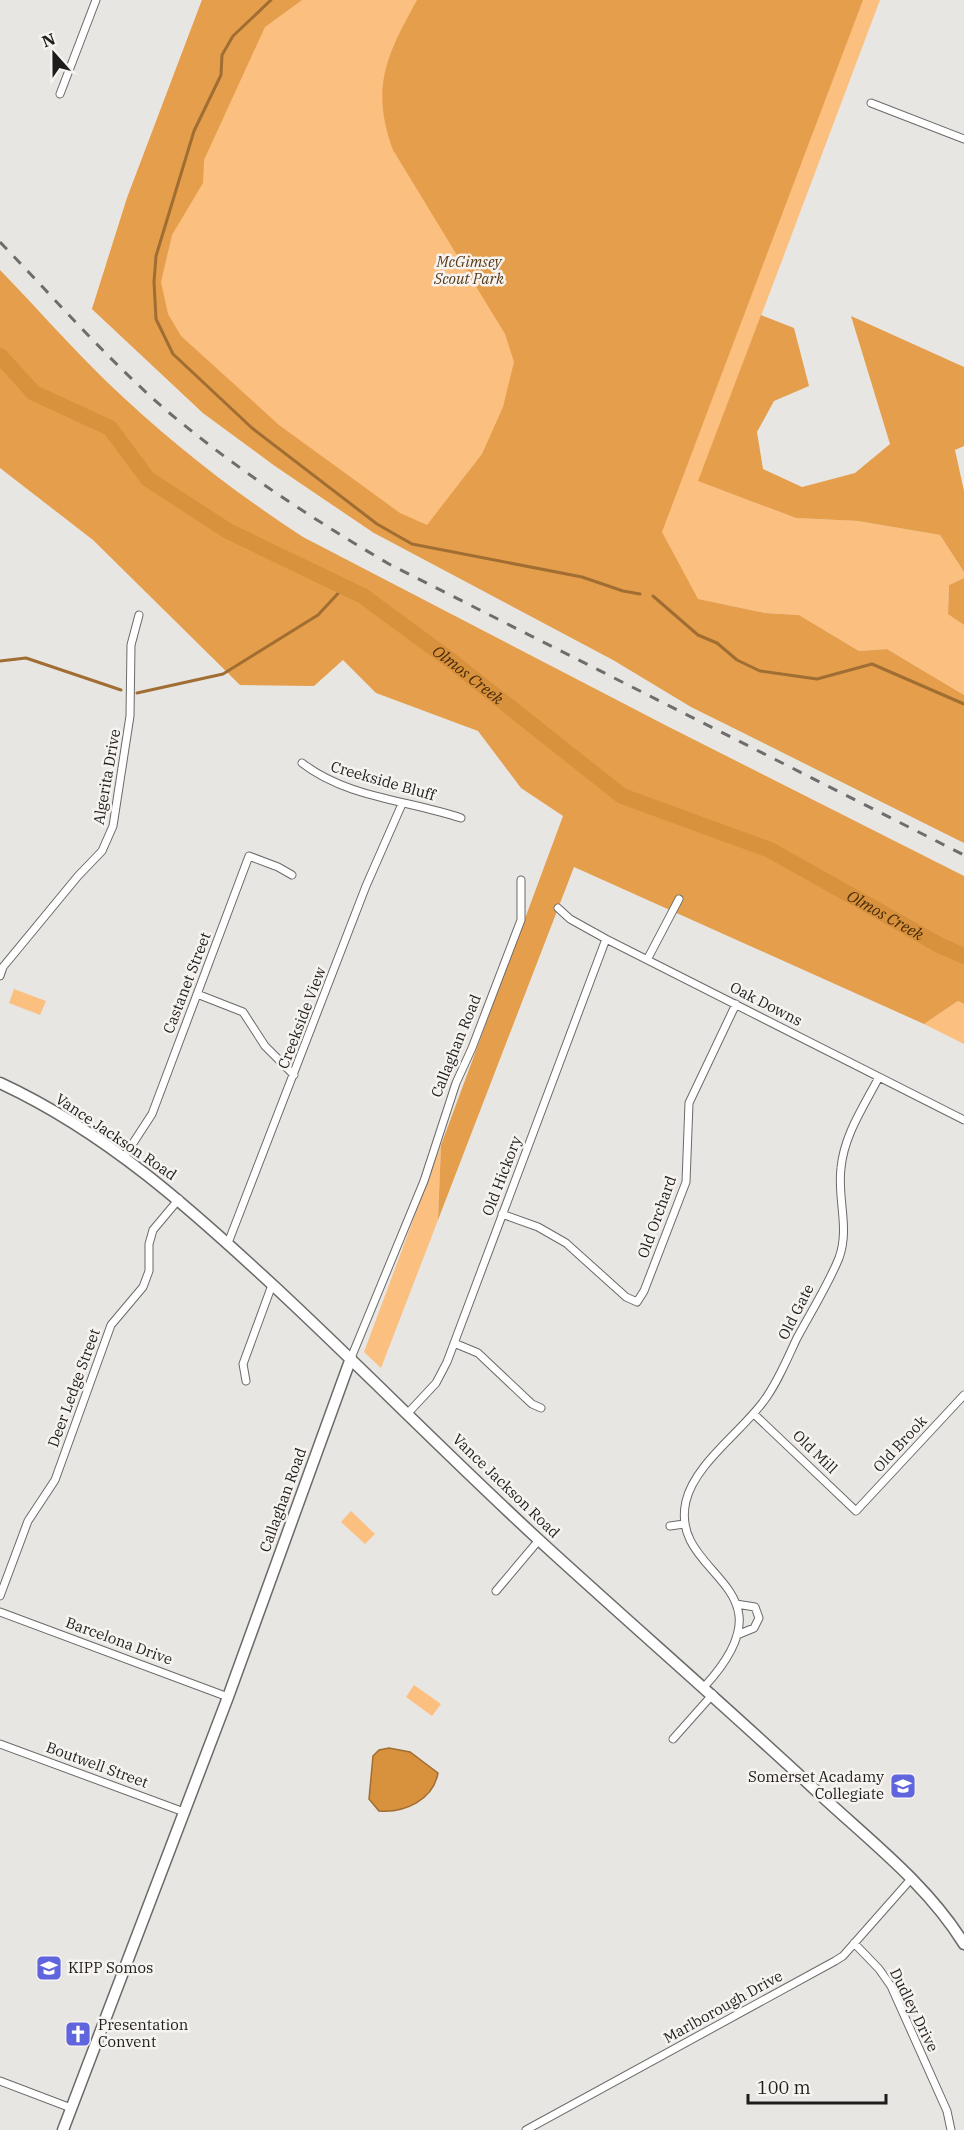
<svg xmlns="http://www.w3.org/2000/svg" width="964" height="2130" font-family="'IBM Plex Serif',serif">
<style>
.green{fill:#fbbf7f}
.forest{fill:#e59e4b}
.water{fill:#d8913d;stroke:#a06e33;stroke-width:1.5}
.lines{fill:none;stroke-linecap:round;stroke-linejoin:round}
.stream{stroke:#a06e33;stroke-width:3}
.river{stroke:#d8913d;stroke-width:16}
.street-casing{stroke:#6c6a68;stroke-width:9}
.secondary-casing{stroke:#6c6a68;stroke-width:13}
.street{stroke:#fff;stroke-width:7}
.secondary{stroke:#fff;stroke-width:10}
.rail{stroke:#6e6d6b;stroke-width:3;stroke-dasharray:10 10;stroke-linecap:butt}
.labels{text-anchor:middle;stroke-width:5;stroke-linejoin:round;paint-order:stroke}
.park-label{font-size:15px;font-style:italic;fill:#583a18;stroke:#f6f3f0}
.street-label{font-size:15px;fill:#1e1d1c;stroke:#f6f3f0}
.poi-label{font-size:15px;fill:#1e1d1c;stroke:#f6f3f0;text-anchor:start}
.water-label{font-size:16px;font-style:italic;fill:#482b07;stroke:#f6f3f0}
</style>
<rect width="100%" height="100%" fill="#e8e6e3"/>
<!-- green -->
<path class="green" d="M202 0H880L699 481 796 518 858 521 940 535 964 572V578L949 585 948 613 964 625V695L887 649 859 651 799 615 765 613 374 533 275 466 203 413 92 309 127 198Z
M14 989 46 1001 40 1015 9 1003Z
M958 1001 964 1004V1044L924 1024Z
M441 1145 438 1220 381 1368 364 1352Z
M351 1511 375 1534 365 1544 341 1522Z
M414 1685 441 1704 432 1716 406 1697Z"/>
<!-- forest -->
<path class="forest" d="M202 0H302L265 27 204 160 203 183 172 235 161 282 168 314 181 336 279 425 400 513 427 525 482 454 503 407 514 362 505 334 393 150C370 87 387 55 417 0H863L662 532 698 599 765 613 799 615 859 651 887 649 964 695V843L691 707 613 660 374 533 275 466 203 413 92 309 127 198Z
M0 270C36 307 70 346 107 382 167 440 234 492 303 537L667 726 964 876V1004L958 1001 924 1024 574 867 438 1220 441 1145 563 816 521 788 478 731 376 693 343 660 314 686 240 685 93 540 0 468Z
M761 315 794 328 809 386 774 401 757 432 763 469 802 487 855 473 890 444 851 316 964 367V446L955 450 964 491V572L940 535 858 521 796 518 698 481Z
M964 578V625L948 614 949 585Z"/>
<!-- water -->
<path class="water" d="M389 1748 410 1752 438 1773C433 1800 405 1813 379 1811L369 1799 373 1756 379 1750Z"/>
<g class="lines">
<!-- stream -->
<path class="stream" d="M271 0 233 36 222 55 221 75 194 131 156 256 154 282 156 319 173 354 252 428 377 524 412 544 582 577 623 591 640 594
M653 596 698 635 717 643 737 660 760 671 817 679 872 664 964 704
M0 661 26 658 121 690
M137 693 223 674 318 615 344 587"/>
<!-- river -->
<path class="river" id="s1" d="M0 356 34 393 110 428 148 479 228 531 363 596 454 663 622 796 770 850 941 946 964 956"/>
<defs>
<path id="street" d="M60 94 96 0
M871 103 964 139
M302 763C347 798 408 800 461 818
M558 908 570 919 606 939 964 1120
M648 958 679 899
M0 976 3 967 78 876 102 851 113 826 130 716 131 645 139 615
M197 994 243 1012 265 1046 294 1075
M124 1157 152 1114 249 856 278 867 292 875
M502 1214 538 1227 566 1243 626 1297 637 1302 644 1291 686 1182 689 1103 736 1004
M228 1243 366 886 402 804
M454 1343 478 1353 532 1404 541 1408
M351 1358 424 1181 456 1083 472 1048 521 920V880
M246 1381 243 1364 272 1285
M408 1413 436 1383 447 1362 606 939
M754 1414 856 1511 964 1395
M670 1526 684 1524
M496 1591 539 1540
M0 1596 28 1521 55 1480 111 1325 143 1287 149 1271V1244L153 1230 179 1199
M736 1604 755 1607 759 1618 754 1628 737 1635
M0 1612 228 1697
M705 1686C799 1583 668 1578 686 1501 695 1464 740 1433 763 1402 777 1384 787 1359 797 1338 811 1312 828 1285 839 1258 850 1228 837 1198 841 1168 844 1135 864 1106 879 1077
M673 1739 713 1694
M0 1744 184 1812
M854 1943 879 1969 891 1986 947 2111 951 2130
M0 2081 71 2108
M526 2130 835 1961 843 1956 911 1879"/>
<path id="secondary" d="M0 1083C106 1132 192 1210 276 1288 365 1371 450 1458 540 1541 634 1627 731 1711 825 1799 874 1844 929 1887 964 1944
M63 2130 228 1697 351 1358"/>
</defs>
<!-- street casing -->
<use href="#street" class="street-casing"/>
<!-- secondary casing -->
<use href="#secondary" class="secondary-casing"/>
<!-- street -->
<use href="#street" class="street"/>
<!-- secondary -->
<use href="#secondary" class="secondary"/>
<!-- rail -->
<path class="rail" d="M0 242C55 299 107 359 167 411 236 469 311 518 389 564L964 855"/>
</g>
<!-- icons -->
<defs>
<symbol id="school-square" viewBox="-11 -11 22 22"><rect x="-9" y="-9" width="18" height="18" rx="4" fill="#6065dd" stroke="#f6f3f0"/><path d="M0-5L7-2L0 1L-7-2ZM-4 1L0 2.5L4 1V4Q0 6-4 4Z" fill="#fff"/></symbol>
<symbol id="church-square" viewBox="-11 -11 22 22"><rect x="-9" y="-9" width="18" height="18" rx="4" fill="#6065dd" stroke="#f6f3f0"/><path d="M-1.2-6h2.4v3.5h3.3v2.4h-3.3V6h-2.4V-.1h-3.3v-2.4h3.3Z" fill="#fff"/></symbol>
</defs>
<g fill-rule="evenodd">
<use href="#school-square" x="888" y="1771" width="30" height="30"/>
<use href="#school-square" x="34" y="1953" width="30" height="30"/>
<use href="#church-square" x="63" y="2019" width="30" height="30"/>
</g>
<g class="labels">
<!-- park labels -->
<g class="park-label">
<text x="469" y="267">McGimsey<tspan x="469" dy="17">Scout Park</tspan></text>
</g>
<!-- street labels -->
<g class="street-label">
<text transform="translate(107 777) rotate(-80)" y="5">Algerita Drive</text>
<text transform="translate(383 781) rotate(16)" y="5">Creekside Bluff</text>
<text transform="translate(187 983) rotate(-69)" y="5">Castanet Street</text>
<text transform="translate(766 1004) rotate(27)" y="5">Oak Downs</text>
<text transform="translate(302 1018) rotate(-69)" y="5">Creekside View</text>
<text transform="translate(456 1046) rotate(-68)" y="5">Callaghan Road</text>
<text transform="translate(116 1137) rotate(34)" y="5">Vance Jackson Road</text>
<text transform="translate(502 1176) rotate(-69)" y="5">Old Hickory</text>
<text transform="translate(657 1217) rotate(-70)" y="5">Old Orchard</text>
<text transform="translate(796 1312) rotate(-63)" y="5">Old Gate</text>
<text transform="translate(74 1388) rotate(-70)" y="5">Deer Ledge Street</text>
<text transform="translate(900 1444) rotate(-47)" y="5">Old Brook</text>
<text transform="translate(815 1452) rotate(44)" y="5">Old Mill</text>
<text transform="translate(506 1486) rotate(44)" y="5">Vance Jackson Road</text>
<text transform="translate(283 1500) rotate(-70)" y="5">Callaghan Road</text>
<text transform="translate(119 1641) rotate(20)" y="5">Barcelona Drive</text>
<text transform="translate(97 1765) rotate(20)" y="5">Boutwell Street</text>
<text transform="translate(723 2007) rotate(-29)" y="5">Marlborough Drive</text>
<text transform="translate(914 2010) rotate(64)" y="5">Dudley Drive</text>
</g>
<!-- poi labels -->
<g class="poi-label">
<text x="884" y="1782" text-anchor="end">Somerset Acadamy<tspan x="884" dy="17">Collegiate</tspan></text>
<text x="68" y="1973">KIPP Somos</text>
<text x="98" y="2030">Presentation<tspan x="98" dy="17">Convent</tspan></text>
</g>
<!-- water labels -->
<g class="water-label">
<text dy="6" stroke="none"><textPath href="#s1" startOffset="574">Olmos Creek</textPath></text>
<text dy="6" stroke="none"><textPath href="#s1" startOffset="1060">Olmos Creek</textPath></text>
</g>
</g>
<!-- north arrow -->
<g transform="translate(54 54) rotate(339)" stroke="#f6f3f0" stroke-width="4.5" paint-order="stroke">
<path d="M0-4.5L10 22L0 15L-10 22Z" fill="#1e1d1c"/>
<text y="-9" font-size="16" font-weight="bold" text-anchor="middle" fill="#1e1d1c">N</text>
</g>
<!-- scale -->
<path d="M748 2094v9h138v-9" fill="none" stroke="#1e1d1c" stroke-width="3"/>
<text x="757" y="2094" font-size="18" fill="#1e1d1c" stroke="#f6f3f0" stroke-width="4.5" paint-order="stroke">100 m</text>
</svg>
